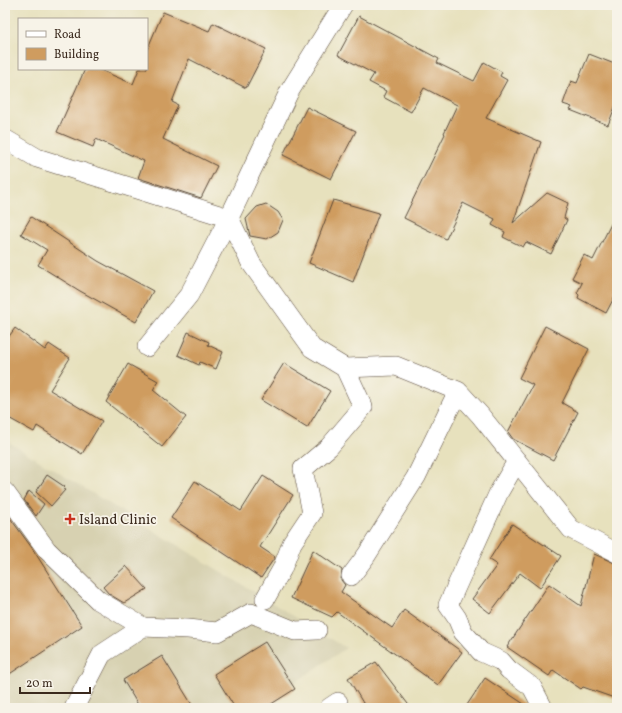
<svg xmlns="http://www.w3.org/2000/svg" width="622" height="713" font-family="Vollkorn,serif">
<style>
.built{fill:#d7d1b1}
.building{fill:#cf9c5f}
.lines{fill:none;stroke-linecap:round;stroke-linejoin:round}
.street-casing{stroke:#554536;stroke-width:20}
.street{stroke:#fff;stroke-width:19}
.poi-dot{fill:#c8321e;stroke:#f7f3e8;stroke-width:1.5}
.labels{text-anchor:middle;stroke-width:3.5;stroke-linejoin:round;paint-order:stroke}
.poi-label{font-size:14px;fill:#3b2a1e;stroke:#f7f3e8;text-anchor:start}
</style>
<rect width="100%" height="100%" fill="#f7f3e8"/>
<filter id="ink" filterUnits="userSpaceOnUse"><feTurbulence type="fractalNoise" baseFrequency=".025" numOctaves="2"/><feDisplacementMap in="SourceGraphic" scale="8" xChannelSelector="R" yChannelSelector="G"/><feConvolveMatrix kernelMatrix="1 2 1 2 8 2 1 2 1" color-interpolation-filters="sRGB"/></filter>
<filter id="wash" filterUnits="userSpaceOnUse"><feTurbulence type="fractalNoise" baseFrequency=".012" numOctaves="4" result="noise"/><feDisplacementMap in="SourceGraphic" scale="16" xChannelSelector="R" yChannelSelector="G"/><feGaussianBlur stdDeviation="0.9" result="paint"/><feColorMatrix in="noise" values="0 0 0 0 0 0 0 0 0 0 0 0 0 0 0 0 0 1.4 0 .05"/><feComposite in="paint" operator="in"/></filter>
<g filter="url(#wash)">
<rect width="100%" height="100%" fill="#e7e1bd"/>
<!-- built -->
<path class="built" d="M5 440 346 648 257 708H5Z"/>
<g id="blocks">
<!-- building -->
<path class="building" d="M163 12 209 31 213 23 266 49 246 88 189 59 172 102 178 105 163 139 217 166 201 198 138 178 144 161 96 139 93 147 57 132 85 69H98L133 84 139 69H147V50Z
M359 16 439 59 437 63 474 81 484 62 502 72 500 76 507 80 486 118 541 142 513 223 547 193 568 203 564 218 567 220 551 254 526 242 523 247 503 237 505 232 492 225 495 219 463 203 446 239 404 218 445 134 444 133 457 105 424 88 411 112 383 97 386 91 369 82 374 74 338 55Z
M589 54 617 65V102L608 125 570 110 572 107 563 104 571 81 577 83Z
M307 107 356 131 331 179 283 155Z
M333 200 379 213 353 282 309 263Z
M266 204 278 212 283 220 278 232 267 239 250 236 246 219 257 207Z
M617 212V292L606 313 578 298 579 295 577 293 582 283 572 278 584 255 593 260Z
M31 217 98 261 153 291 136 322 80 291 38 265 47 250 21 234Z
M545 326 589 349 562 403 578 412 553 460 513 439 508 432 533 385 519 378Z
M15 328 45 350 49 344 70 358 50 390 102 421 82 454 37 426 34 432 5 416V342Z
M188 332 209 342 208 345 223 352 216 369 200 362 199 365 178 355Z
M284 363 330 391 307 428 261 400Z
M128 364 158 381 153 390 186 417 162 447 106 402Z
M47 475 65 487 63 489 65 490 51 506 36 492Z
M263 476 293 495 260 547 275 557 261 578 171 518 195 481 241 511Z
M29 491 44 504 36 516 24 500Z
M5 511 32 548 82 626 5 677Z
M512 524 561 556 540 588 520 573 490 613 472 599 497 565 489 560Z
M313 550 342 570 341 580 345 585 341 592 392 628 404 610 462 652 438 685 337 612 332 617 291 598Z
M594 554 617 564V699L583 687 581 689 553 670 549 676 507 647 549 584 581 606Z
M126 566 147 589 124 603 109 594 103 587Z
M265 642 295 689 265 708H235L214 674Z
M162 656 194 708H140L123 680Z
M376 662 411 708H366L348 678Z
M485 678 530 708H465Z"/>
</g>
</g>
<g filter="url(#ink)">
<use href="#blocks" fill-opacity="0" stroke="#554536" stroke-width="1"/>
<g class="lines">
<defs>
<path id="street" d="M343 5 289 92 229 218 251 263 312 348 345 368 396 366 458 391 480 415 571 529 617 553
M5 139 37 158 229 218 189 295 147 347
M517 461 499 492 448 605 457 618 463 632 481 652 501 661 509 670 532 687 543 708
M5 492 47 550 98 600 143 627 188 629 217 632 251 613 295 631 317 630
M351 576 366 556 416 477 458 391
M265 599 282 569 292 543 312 513 303 469 329 447 363 407 345 368
M74 708 102 654 143 627
M329 708 338 702"/>
</defs>
<!-- street casing -->
<use href="#street" class="street-casing"/>
<!-- street -->
<use href="#street" class="street"/>
</g>
</g>
<!-- markers -->
<path class="poi-dot" d="M68 513h4v4h4v4h-4v4h-4v-4h-4v-4h4z"/>
<g class="labels">
<!-- poi labels -->
<g class="poi-label">
<text x="79" y="524">Island Clinic</text>
</g>
</g>
<!-- margin -->
<rect width="622" height="713" fill="none" stroke="#f7f3e8" stroke-width="20"/>
<!-- legend -->
<rect x="18" y="18" width="130" height="52" fill="#f7f3e8" stroke="#aca397"/>
<rect x="26" y="31" width="20" height="6" fill="#ffffff" stroke="#aca397"/>
<text x="54" y="38" font-size="12" fill="#3b2a1e">Road</text>
<rect x="26" y="48" width="20" height="12" fill="#cf9c5f" stroke="#aca397"/>
<text x="54" y="58" font-size="12" fill="#3b2a1e">Building</text>
<!-- scale -->
<path d="M20 687v6h70v-6" fill="none" stroke="#3b2a1e" stroke-width="2"/>
<text x="26" y="687" font-size="12" fill="#3b2a1e" stroke="#f7f3e8" stroke-width="3" paint-order="stroke">20 m</text>
</svg>
